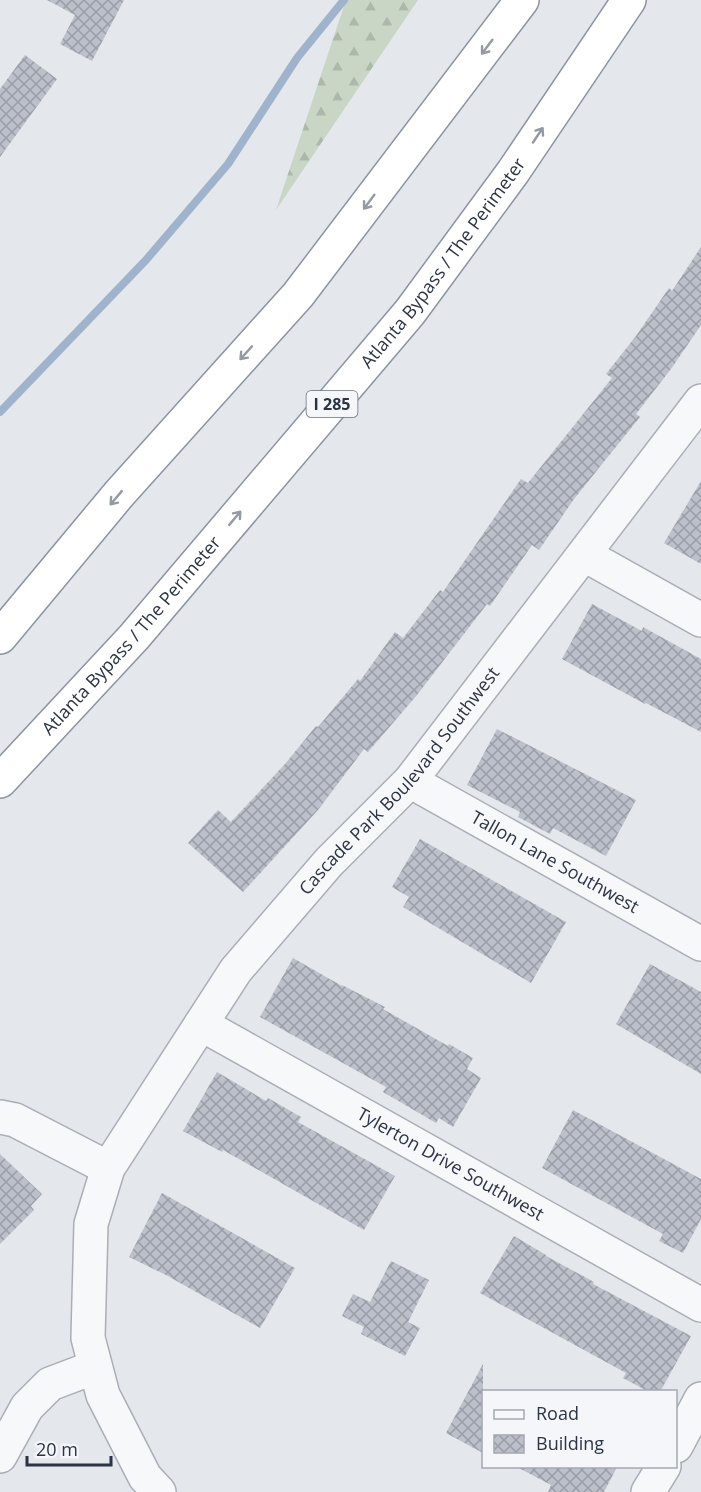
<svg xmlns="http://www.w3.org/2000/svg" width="701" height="1492" font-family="'Open Sans',sans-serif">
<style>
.forest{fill:url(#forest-firs)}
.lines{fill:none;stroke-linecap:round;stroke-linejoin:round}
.stream{stroke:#9fb4cc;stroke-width:8}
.building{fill:url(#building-cross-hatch)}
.street-casing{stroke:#a9aeb7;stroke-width:36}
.highway-casing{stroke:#8b94a3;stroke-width:36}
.street{stroke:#f7f8fa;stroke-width:33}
.highway{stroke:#fff;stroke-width:33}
.oneway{stroke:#959aa2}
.labels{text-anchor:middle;stroke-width:4.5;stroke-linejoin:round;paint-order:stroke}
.shield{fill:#f4f6f9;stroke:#676e7b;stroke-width:1.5}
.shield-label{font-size:16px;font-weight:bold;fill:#2b3445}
.street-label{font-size:18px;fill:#2b3445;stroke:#f4f6f9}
</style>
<defs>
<pattern id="forest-firs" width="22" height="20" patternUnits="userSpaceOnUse" patternTransform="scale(1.5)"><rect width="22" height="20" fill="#c9d6c5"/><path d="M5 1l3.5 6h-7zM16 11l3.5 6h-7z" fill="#adb8ab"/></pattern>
<pattern id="building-cross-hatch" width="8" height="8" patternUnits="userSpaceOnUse" patternTransform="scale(1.5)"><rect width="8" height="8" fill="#bbc0ca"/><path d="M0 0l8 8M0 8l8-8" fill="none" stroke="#989da6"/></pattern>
</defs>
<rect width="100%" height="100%" fill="#e4e7ec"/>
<!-- forest -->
<path class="forest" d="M346 0H418L276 210Z"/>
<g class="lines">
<!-- stream -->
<path class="stream" d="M0 412 146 260 228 164 297 58 344 0"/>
</g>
<!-- building -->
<path class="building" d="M47 0H124L92 61 60 44 75 15Z
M25 55 57 79 0 157V89Z
M701 247V325L671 369 636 414 640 417 574 499 539 550 532 545 490 606 487 604 417 695 368 752 364 749 318 810 243 892 188 843 218 810 231 822 285 764 316 726 318 727 358 679 360 681 395 632 403 638 440 590 443 592 521 479 528 483 612 378 606 374 636 336 669 288 672 291Z
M701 481V564L664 543Z
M592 604 642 631 643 627 701 659V732L646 703 645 704 562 659Z
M497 729 636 800 606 856 553 828 550 834 518 817 520 812 467 785Z
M420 839 566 922 531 983 403 907 409 897 392 887Z
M293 958 342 986V985L385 1007 383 1009 448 1046 449 1044 473 1058 467 1069 481 1078 453 1127 439 1118 436 1123 383 1092 386 1087 260 1017Z
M650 964 701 992V1074L616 1024Z
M217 1072 266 1101 268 1098 301 1117 298 1122 395 1176 364 1230 223 1150 222 1152 183 1131Z
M573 1110 701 1179V1219L683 1253 659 1241 663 1234 542 1168Z
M0 1154 42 1194 31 1206 34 1210 0 1244Z
M162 1193 295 1268 260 1328 166 1275 129 1257Z
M514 1236 546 1255V1256L594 1282 593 1284 691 1336 660 1392H649L623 1378 626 1373 480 1293Z
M391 1261 429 1280 408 1322 420 1328 405 1356 361 1334 364 1327 342 1316 353 1294 370 1302Z
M483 1364V1453L446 1433Z
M517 1467H617L604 1492H548L551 1485Z"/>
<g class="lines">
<defs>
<g id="street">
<path d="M585 555 701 620"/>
<path id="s1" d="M410 781 701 944"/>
<path id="s2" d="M201 1024 701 1305"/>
<path d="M0 1117 15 1120 108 1168"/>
<path d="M676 1446 701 1399"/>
<path d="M0 1456 27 1407 50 1384 95 1367"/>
<path id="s3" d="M159 1492 145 1477 103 1395 88 1338 91 1224 108 1168 236 970 329 862 410 781 701 401"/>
<path d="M648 1492 664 1466"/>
</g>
<g id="highway">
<path d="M0 637 119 494 298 295 522 0"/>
<path id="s4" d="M0 781 134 637 410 312 513 172 629 0"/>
</g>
</defs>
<!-- street casing -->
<use href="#street" class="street-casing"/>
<!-- highway casing -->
<use href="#highway" class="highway-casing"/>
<!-- street -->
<use href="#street" class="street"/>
<!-- highway -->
<use href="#highway" class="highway"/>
</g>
<!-- one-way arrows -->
<defs><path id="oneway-shaft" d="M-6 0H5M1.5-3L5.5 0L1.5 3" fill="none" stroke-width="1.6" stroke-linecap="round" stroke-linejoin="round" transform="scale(1.5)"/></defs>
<g class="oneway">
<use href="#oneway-shaft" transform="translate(487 47) rotate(127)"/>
<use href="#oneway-shaft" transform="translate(538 135) rotate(-56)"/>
<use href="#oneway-shaft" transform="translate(369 202) rotate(127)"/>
<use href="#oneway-shaft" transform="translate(246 353) rotate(132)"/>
<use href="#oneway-shaft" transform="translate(116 498) rotate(130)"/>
<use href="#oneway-shaft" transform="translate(235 518) rotate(-50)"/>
</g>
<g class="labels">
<!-- shield labels -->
<rect class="shield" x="306.5" y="391" width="51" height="26" rx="4.5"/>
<g class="shield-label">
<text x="332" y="410">I 285</text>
</g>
<!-- street labels -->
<g class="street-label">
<text dy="6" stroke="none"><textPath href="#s4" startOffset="682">Atlanta Bypass / The Perimeter</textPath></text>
<text dy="6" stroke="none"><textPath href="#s4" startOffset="196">Atlanta Bypass / The Perimeter</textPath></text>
<text dy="6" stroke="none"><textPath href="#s3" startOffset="830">Cascade Park Boulevard Southwest</textPath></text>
<text dy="6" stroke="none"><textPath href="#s1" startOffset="166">Tallon Lane Southwest</textPath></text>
<text dy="6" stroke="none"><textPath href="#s2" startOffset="286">Tylerton Drive Southwest</textPath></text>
</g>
</g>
<!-- legend -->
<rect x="482" y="1390" width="195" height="78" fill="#f4f6f9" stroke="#a4a8b1" stroke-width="1.5"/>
<rect x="494" y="1410" width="30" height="9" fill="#f7f8fa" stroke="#a4a8b1" stroke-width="1.5"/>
<text x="536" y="1420" font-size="18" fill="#2b3445">Road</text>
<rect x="494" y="1435" width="30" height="18" fill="url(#building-cross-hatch)" stroke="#a4a8b1" stroke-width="1.5"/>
<text x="536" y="1450" font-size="18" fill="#2b3445">Building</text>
<!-- scale -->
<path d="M27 1456v9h84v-9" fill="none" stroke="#2b3445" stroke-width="3"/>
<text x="36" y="1456" font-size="18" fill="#2b3445" stroke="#f4f6f9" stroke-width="4.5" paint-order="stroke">20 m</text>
</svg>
